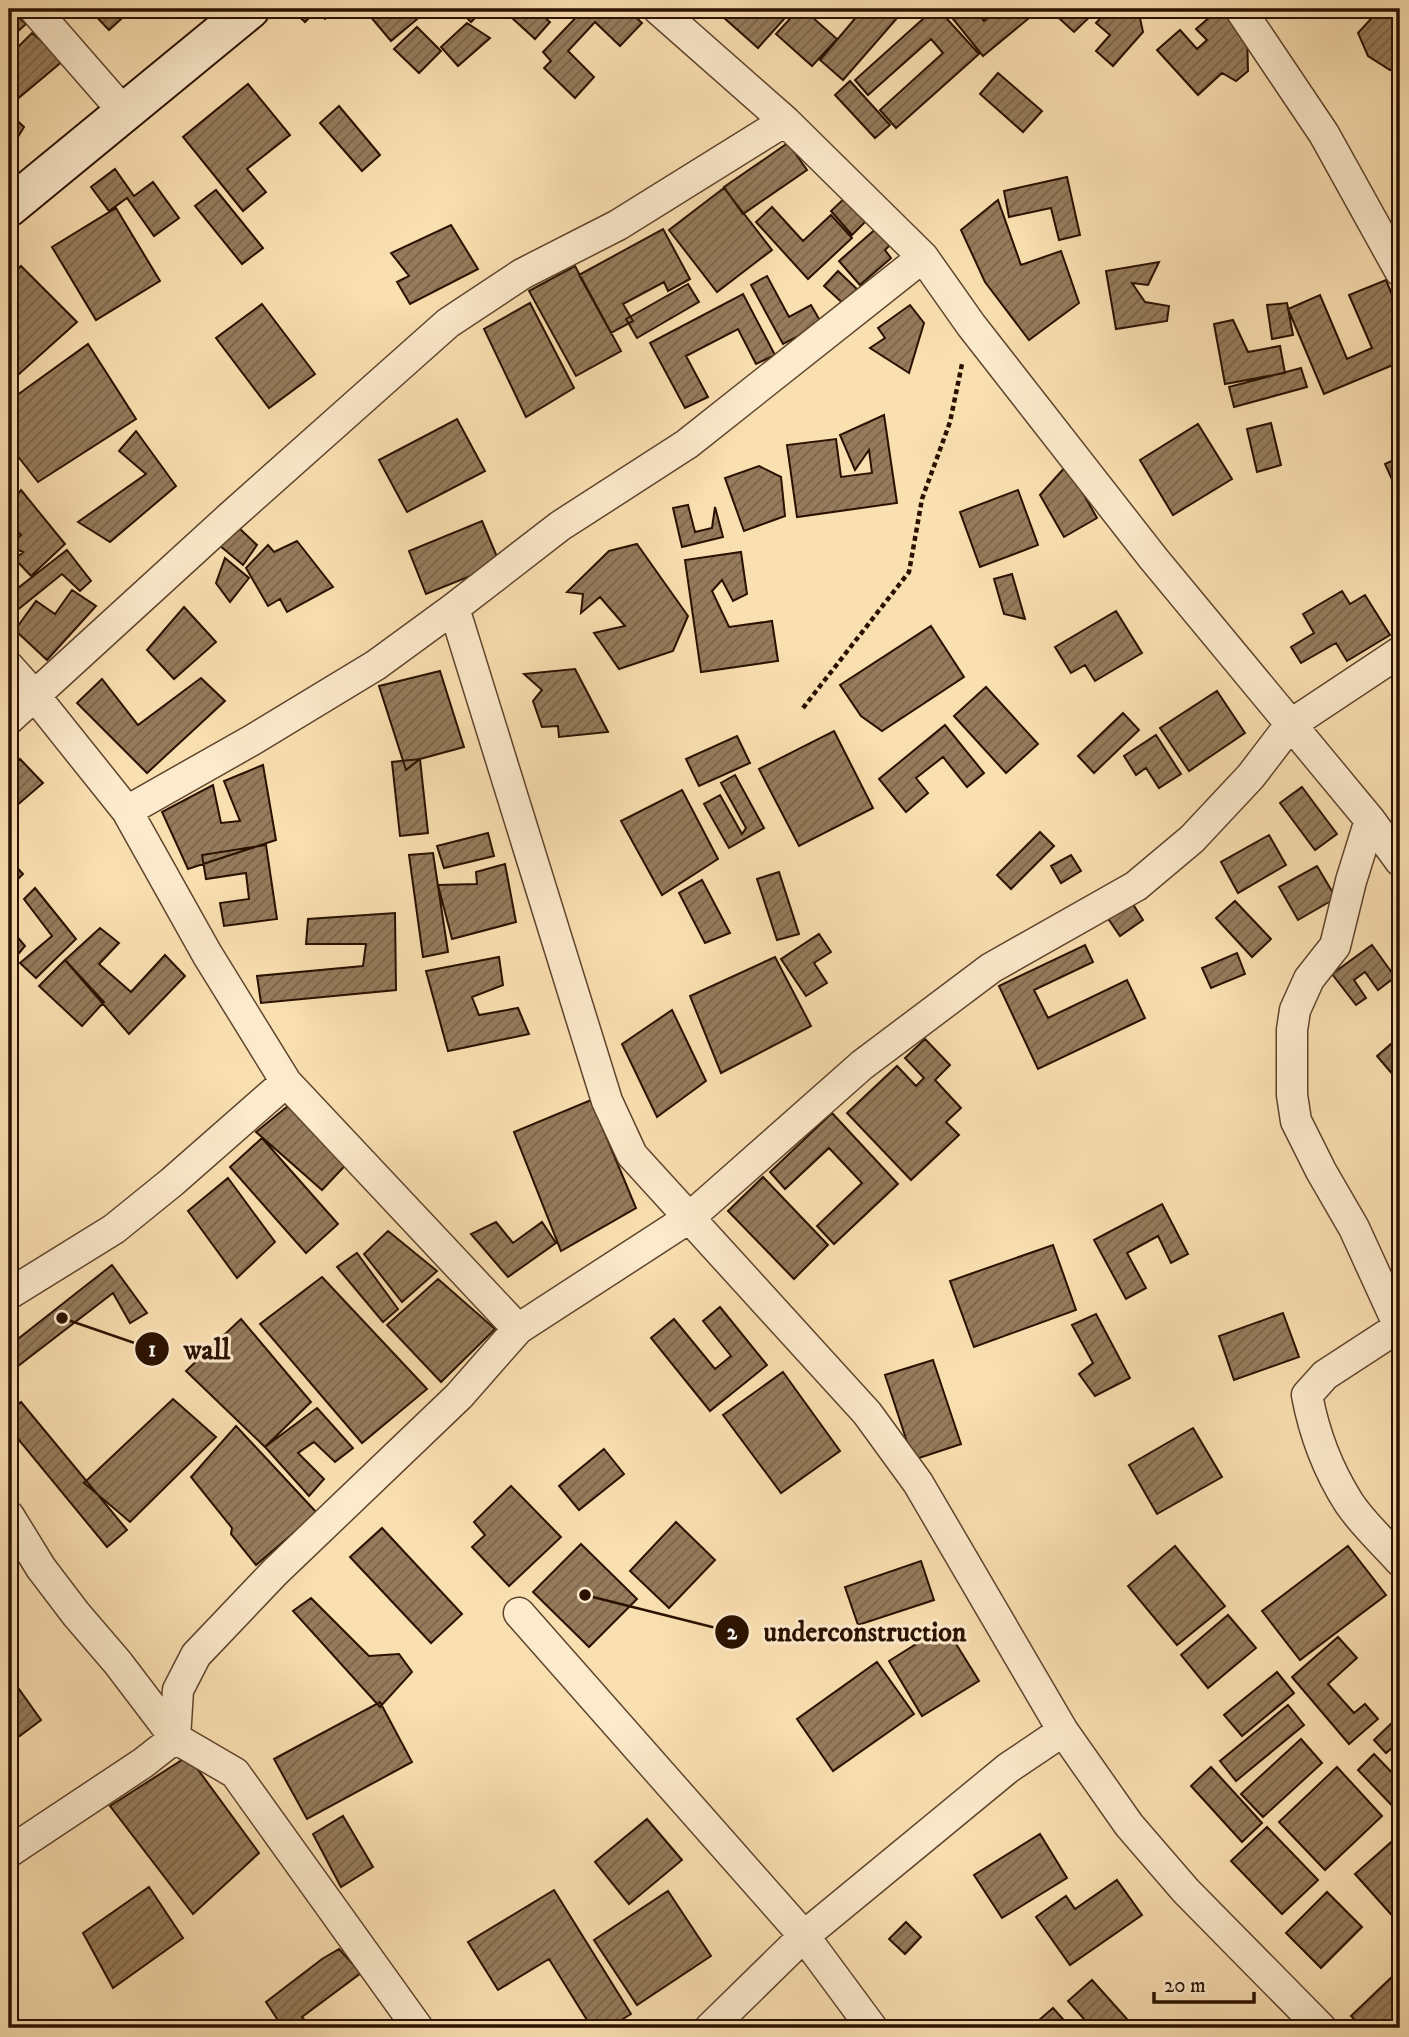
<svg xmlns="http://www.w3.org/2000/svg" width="1409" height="2037" font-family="'IM FELL DW Pica',serif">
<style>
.building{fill:url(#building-hatch);stroke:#2a1100;stroke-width:2}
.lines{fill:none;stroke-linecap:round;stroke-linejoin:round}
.street-casing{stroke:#5e442c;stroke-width:33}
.secondary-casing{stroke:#2a1100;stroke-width:42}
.path{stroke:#2a1100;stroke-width:4.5;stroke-dasharray:5 3.5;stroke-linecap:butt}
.street{stroke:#fceacc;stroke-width:30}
.secondary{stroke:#fceacc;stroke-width:38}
.leader{fill:none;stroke:#2a1100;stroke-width:2.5}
.callout-dot{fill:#2a1100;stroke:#fceacc;stroke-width:2.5}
.mark-label{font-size:21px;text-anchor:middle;font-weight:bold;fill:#fff}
.callout-label{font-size:28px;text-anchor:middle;font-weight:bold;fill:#2a1100;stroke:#fceacc;stroke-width:6;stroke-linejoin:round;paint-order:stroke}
</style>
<defs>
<pattern id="building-hatch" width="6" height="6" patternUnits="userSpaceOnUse" patternTransform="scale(1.75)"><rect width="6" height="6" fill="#967c5c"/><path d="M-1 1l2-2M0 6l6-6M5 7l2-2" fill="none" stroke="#7b644a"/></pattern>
</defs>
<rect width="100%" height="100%" fill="#fadfb1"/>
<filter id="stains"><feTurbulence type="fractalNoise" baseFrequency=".00286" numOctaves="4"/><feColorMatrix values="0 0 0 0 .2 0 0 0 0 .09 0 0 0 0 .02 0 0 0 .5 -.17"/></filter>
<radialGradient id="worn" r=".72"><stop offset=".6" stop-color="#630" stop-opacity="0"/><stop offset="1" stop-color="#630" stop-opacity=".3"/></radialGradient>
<!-- building -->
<path class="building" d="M9 9 26 24 9 39Z
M89 9H132L109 30Z
M291 9H335L325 19 316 11 305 22Z
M364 9H429L391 41Z
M458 9H484L471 22Z
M502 9H535L550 22 535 39Z
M584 9H627L642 23 620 46 595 22 568 51 594 77 575 98 544 68 551 61 543 52Z
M714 9H793L758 48Z
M799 9H803L837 39 812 66 776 34Z
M863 9H905L843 80 820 60Z
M934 9H938L979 54 896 128 880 110 943 53 931 39 868 95 855 80Z
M945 9H976L975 10 984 21 999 9H1040L983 56Z
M1049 9H1098L1074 32Z
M1109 9H1138L1143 32 1113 66 1096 51 1110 35 1096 23Z
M1219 9H1225L1247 34 1248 71 1236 81 1222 73 1198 95 1157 50 1180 30 1197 49 1207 40 1196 29Z
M1380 9H1400V64L1390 70 1368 56 1358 33Z
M467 23 490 38 458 66 441 47Z
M417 27 441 51 419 73 394 49Z
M32 33 64 60 9 106V56Z
M998 73 1042 111 1023 132 980 94Z
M850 81 890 125 875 138 835 95Z
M248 84 290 135 247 169 266 192 243 211 183 137Z
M339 106 380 155 362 171 320 123Z
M9 113 24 127 15 142 9 136Z
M788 143 807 170 743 214 724 187Z
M115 169 134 196 153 182 179 218 154 236 127 198 109 211 91 187Z
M1067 177 1080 235 1059 240 1051 208 1009 217 1004 191Z
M724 188 772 250 717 292 669 230Z
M216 190 263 248 242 264 195 206Z
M848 195 869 218 852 235 831 211Z
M998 200 1021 265 1061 251 1079 303 1029 340 985 282 961 230Z
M772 207 803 241 831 215 852 238 808 279 756 222Z
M116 208 160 281 96 320 52 247Z
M451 225 478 269 410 304 397 282 409 276 391 253Z
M878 227 892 243 885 250 891 258 860 285 839 261Z
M663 229 690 279 668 291 664 282 623 304 633 321 611 333 579 275Z
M1159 262 1148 285 1132 283 1145 302 1169 306 1167 321 1116 329 1106 271Z
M21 266 77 322 9 383V277Z
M575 266 621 351 576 376 529 291Z
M838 271 860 292 846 306 824 286Z
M767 276 789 317 811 305 822 324 783 344 751 285Z
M1386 280 1400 314V362L1324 394 1288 309 1320 295 1347 359 1372 348 1349 295Z
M688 284 699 302 637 338 626 319Z
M743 294 775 355 756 364 738 329 686 356 708 397 685 408 650 343Z
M530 303 574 388 526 417 484 329Z
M1287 303 1293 335 1272 339 1267 305Z
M262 304 315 374 269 408 216 338Z
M910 305 924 323 909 373 870 348 885 338 878 328Z
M1233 320 1248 352 1280 346 1285 373 1225 384 1214 324Z
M88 344 136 419 38 482 9 445V401Z
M1301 368 1307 387 1234 407 1229 387Z
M884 415 897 503 797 517 787 445 836 439 841 477 872 473 869 450 855 470 840 435Z
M457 419 485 471 407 512 379 460Z
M1271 423 1281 465 1257 472 1247 429Z
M1198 424 1232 479 1173 515 1140 460Z
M136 431 176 486 110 542 78 522 146 474 119 451Z
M1400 457V497L1385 464Z
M1067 465 1097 518 1064 537 1040 495Z
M759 466 781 477 785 516 744 531 725 478Z
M21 490 65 544 31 576 15 559 23 552 10 546 21 535 9 522V505Z
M1018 490 1038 545 980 567 960 512Z
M688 505 695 532 712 528 715 507 723 537 682 547 673 508Z
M482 521 500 564 426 594 409 551Z
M238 527 257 545 243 565 219 545Z
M297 541 333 587 287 612 280 599 268 606 246 568 268 545 274 552Z
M637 544 688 616 673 651 619 669 594 633 625 626 600 597 581 613 583 594 567 592 609 551Z
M67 550 91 581 80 591 62 574 10 616 9 595Z
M741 552 747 594 733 601 722 580 712 591 729 627 772 621 778 661 701 672 685 560Z
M225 558 249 578 230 602 216 583Z
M1012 574 1025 619 1004 614 994 579Z
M72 590 96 606 47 660 15 630 36 601 55 614Z
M1342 591 1350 604 1365 595 1390 635 1347 661 1336 643 1301 663 1291 647 1314 633 1303 614Z
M184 607 216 642 174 679 147 650Z
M1116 611 1142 653 1095 681 1085 665 1071 673 1055 647Z
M931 626 964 677 882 731 861 716 840 685Z
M575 669 608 732 559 737 558 726 542 727 533 701 542 690 524 674Z
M440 671 464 747 420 759 406 770 379 686Z
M201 678 225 701 147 773 77 703 102 679 138 725Z
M986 687 1038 744 1006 773 954 716Z
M1217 691 1245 733 1189 771 1160 728Z
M1123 713 1139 730 1094 773 1078 756Z
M945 725 984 773 967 787 943 757 916 778 928 793 906 812 879 779Z
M834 731 873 808 799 846 759 769Z
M1156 735 1181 774 1159 788 1146 768 1136 775 1124 756Z
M737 736 750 763 699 786 686 759Z
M20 759 43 783 9 812V770Z
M420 759 428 833 400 836 392 762Z
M263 765 276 840 188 869 162 812 213 785 221 823 240 821 224 781Z
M735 775 764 828 729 848 704 804 720 795 742 834 746 828 721 783Z
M1302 787 1337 834 1315 850 1280 803Z
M682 790 718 859 662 895 621 821Z
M1040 832 1054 846 1011 889 997 875Z
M488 833 494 856 444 868 437 846Z
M1269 835 1286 865 1238 893 1221 862Z
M266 845 277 919 224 926 220 903 249 899 246 873 206 879 202 855Z
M433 853 448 952 423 957 409 855Z
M1071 855 1081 871 1061 883 1051 866Z
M9 859 23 874 9 888Z
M505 864 516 922 452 939 438 885 477 884 476 872Z
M1317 866 1336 898 1298 920 1279 887Z
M779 872 799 934 777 940 757 879Z
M702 880 730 933 705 943 679 893Z
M35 888 76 939 36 978 20 963 52 936 24 899Z
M1131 901 1143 920 1120 936 1107 917Z
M1235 901 1271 939 1252 957 1216 918Z
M395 913 396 990 261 1003 257 976 363 966 366 944H306L308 919Z
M9 927 25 946 9 965Z
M100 928 119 943 99 964 131 992 165 955 185 976 129 1034 65 960Z
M819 934 831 952 814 963 827 983 806 996 781 959Z
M1085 945 1093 962 1034 990 1048 1018 1127 980 1145 1018 1038 1069 999 986Z
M1372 945 1395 977 1378 990 1365 972 1354 980 1366 998 1356 1005 1332 974Z
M1237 953 1245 974 1211 988 1202 968Z
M499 957 503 985 472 997 479 1015 518 1008 529 1034 448 1051 426 971Z
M775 957 811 1026 721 1073 690 996Z
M65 960 104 1002 82 1026 39 986Z
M672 1010 706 1081 657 1117 622 1044Z
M1400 1036V1083L1377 1056Z
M925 1039 950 1065 935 1080 961 1108 946 1122 959 1135 911 1180 847 1113 897 1066 916 1086 924 1078 905 1058Z
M591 1100 636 1208 561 1251 514 1132Z
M294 1101 355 1155 322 1190 256 1132Z
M832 1113 898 1184 834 1244 817 1226 862 1183 829 1148 785 1189 770 1172Z
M262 1138 338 1224 306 1253 230 1167Z
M763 1177 828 1245 794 1279 728 1211Z
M228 1178 275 1242 237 1278 188 1211Z
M1162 1204 1188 1254 1171 1263 1158 1236 1127 1253 1146 1288 1126 1299 1094 1240Z
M496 1222 513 1243 542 1222 556 1243 508 1277 471 1234Z
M388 1231 437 1271 402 1302 364 1254Z
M1053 1245 1076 1310 974 1347 950 1281Z
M357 1253 398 1309 383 1322 337 1267Z
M112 1265 147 1313 130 1323 113 1293 9 1373V1346Z
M322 1277 427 1389 362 1443 260 1324Z
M438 1279 495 1329 441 1382 387 1325Z
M720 1307 767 1365 710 1411 651 1338 674 1319 715 1369 731 1356 703 1321Z
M1283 1313 1299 1357 1234 1380 1219 1336Z
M1096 1314 1130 1378 1095 1396 1079 1374 1093 1363 1072 1325Z
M241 1319 311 1402 265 1447 186 1371Z
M933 1360 961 1444 913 1460 885 1375Z
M783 1372 840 1451 781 1493 723 1415Z
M173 1399 216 1437 130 1522 84 1483Z
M21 1402 127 1530 107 1547 9 1428V1412Z
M317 1408 353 1448 335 1462 314 1442 298 1453 324 1479 309 1496 265 1447Z
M236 1426 317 1513 256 1565 231 1534 232 1528 191 1477Z
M1193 1428 1222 1477 1157 1514 1129 1465Z
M604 1449 624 1474 579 1510 559 1486Z
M511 1486 561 1537 509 1586 472 1547 485 1535 474 1522Z
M676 1522 715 1560 669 1608 630 1571Z
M382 1528 462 1614 431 1643 350 1557Z
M581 1544 637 1599 589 1647 533 1592Z
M1175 1546 1225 1606 1177 1645 1128 1586Z
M1348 1546 1386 1595 1300 1660 1262 1611Z
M921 1561 934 1600 858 1625 845 1587Z
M311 1598 369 1656 399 1654 412 1672 380 1707 293 1611Z
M1228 1615 1256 1648 1208 1688 1181 1655Z
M945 1626 979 1681 922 1716 889 1661Z
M1338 1637 1357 1658 1328 1684 1354 1713 1365 1704 1378 1719 1349 1744 1292 1677Z
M877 1662 914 1714 833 1771 797 1719Z
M1277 1672 1294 1693 1242 1736 1224 1715Z
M9 1675 41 1720 9 1744Z
M380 1702 412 1762 307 1819 274 1759Z
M1288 1705 1304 1725 1236 1781 1220 1761Z
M1400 1715V1741L1386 1753 1374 1740Z
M1301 1739 1322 1763 1263 1817 1241 1794Z
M1374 1754 1400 1781V1814L1358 1770Z
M188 1756 259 1853 193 1914 110 1806Z
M1211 1767 1262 1823 1242 1842 1191 1786Z
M1337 1767 1382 1816 1325 1870 1279 1822Z
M343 1816 373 1867 341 1887 313 1834Z
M647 1819 682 1860 629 1904 595 1862Z
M1267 1827 1318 1880 1282 1914 1231 1861Z
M1040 1834 1067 1878 1002 1918 974 1875Z
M1398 1836 1400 1839V1918L1397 1921 1355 1874Z
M1117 1880 1142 1915 1070 1965 1036 1917 1066 1896 1075 1909Z
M149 1887 183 1938 113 1988 83 1933Z
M554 1890 631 2014 608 2028H592L549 1959 498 1990 468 1942Z
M668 1891 711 1956 637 2005 594 1940Z
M1327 1892 1362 1927 1321 1968 1286 1933Z
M906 1922 921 1937 905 1954 889 1939Z
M339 1949 361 1973 302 2017 311 2028H283L266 2002 322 1959Z
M1400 1969V2028H1363L1351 2016Z
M1092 1980 1135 2028H1092L1068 2001Z
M1053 2008 1071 2028H1030Z
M633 2020 638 2028H614Z"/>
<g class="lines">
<defs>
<path id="street" d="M34 9 123 111
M658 9 785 121 923 257 971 325 1153 558 1370 820 1400 861
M1240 9 1324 134 1400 271
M454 608 607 1101 632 1155 867 1413 918 1483 1063 1731 1129 1825 1186 1891 1321 2028
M9 667 35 696 127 811 207 954 286 1082 518 1329
M9 719 230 517 448 323 522 274 618 225 785 121
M127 811 254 739 376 665 454 608 560 526 687 444 923 257
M1370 820 1351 881 1335 946 1309 979 1295 1010 1292 1030V1095L1296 1121 1321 1171 1354 1228 1397 1322 1391 1332 1325 1375 1307 1395C1314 1433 1328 1470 1349 1503 1363 1524 1384 1543 1400 1561
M9 1294 114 1229 172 1182 286 1082
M9 1516 41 1568 76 1614 118 1663 175 1738
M519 1613 804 1936 872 2028
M175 1738 178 1690 196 1655 275 1572 459 1396 518 1329 689 1218 862 1065 991 968 1136 886 1192 839 1251 776 1290 725 1400 652
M9 1852 143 1763 175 1738 235 1773 418 2028
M710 2028 804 1936 1008 1768 1063 1731"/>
<path id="secondary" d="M9 207 250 9"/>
</defs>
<!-- street casing -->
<use href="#street" class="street-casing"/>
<!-- secondary casing -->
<use href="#secondary" class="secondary-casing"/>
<!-- path -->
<path class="path" d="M803 708 909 572 922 499 950 422 962 364"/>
<!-- street -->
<use href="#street" class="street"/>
<!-- secondary -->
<use href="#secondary" class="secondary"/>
</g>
<!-- callouts -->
<path class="leader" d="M62 1318L152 1349M585 1595L732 1632"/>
<g class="callout-dot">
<circle cx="62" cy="1318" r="7"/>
<circle cx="585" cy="1595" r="7"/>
<circle cx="152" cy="1349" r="18"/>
<circle cx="732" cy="1632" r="18"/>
</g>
<g class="mark-label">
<text x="152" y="1356">1</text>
<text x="732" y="1639">2</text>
</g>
<g class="callout-label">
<text x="207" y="1359">wall</text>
<text x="865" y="1641">underconstruction</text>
</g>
<!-- margin -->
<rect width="1409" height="2037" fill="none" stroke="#fadfb1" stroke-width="35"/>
<rect x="10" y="10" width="1388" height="2016" fill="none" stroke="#2a1100" stroke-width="3.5"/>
<rect x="18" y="18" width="1374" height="2002" fill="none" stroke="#2a1100" stroke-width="2"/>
<!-- scale -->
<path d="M1154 1992v10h100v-10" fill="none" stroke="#2a1100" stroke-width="3.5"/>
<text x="1164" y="1992" font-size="21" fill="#2a1100" stroke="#fceacc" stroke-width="5" paint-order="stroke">20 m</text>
<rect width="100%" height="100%" filter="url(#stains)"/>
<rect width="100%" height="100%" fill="url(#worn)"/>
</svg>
